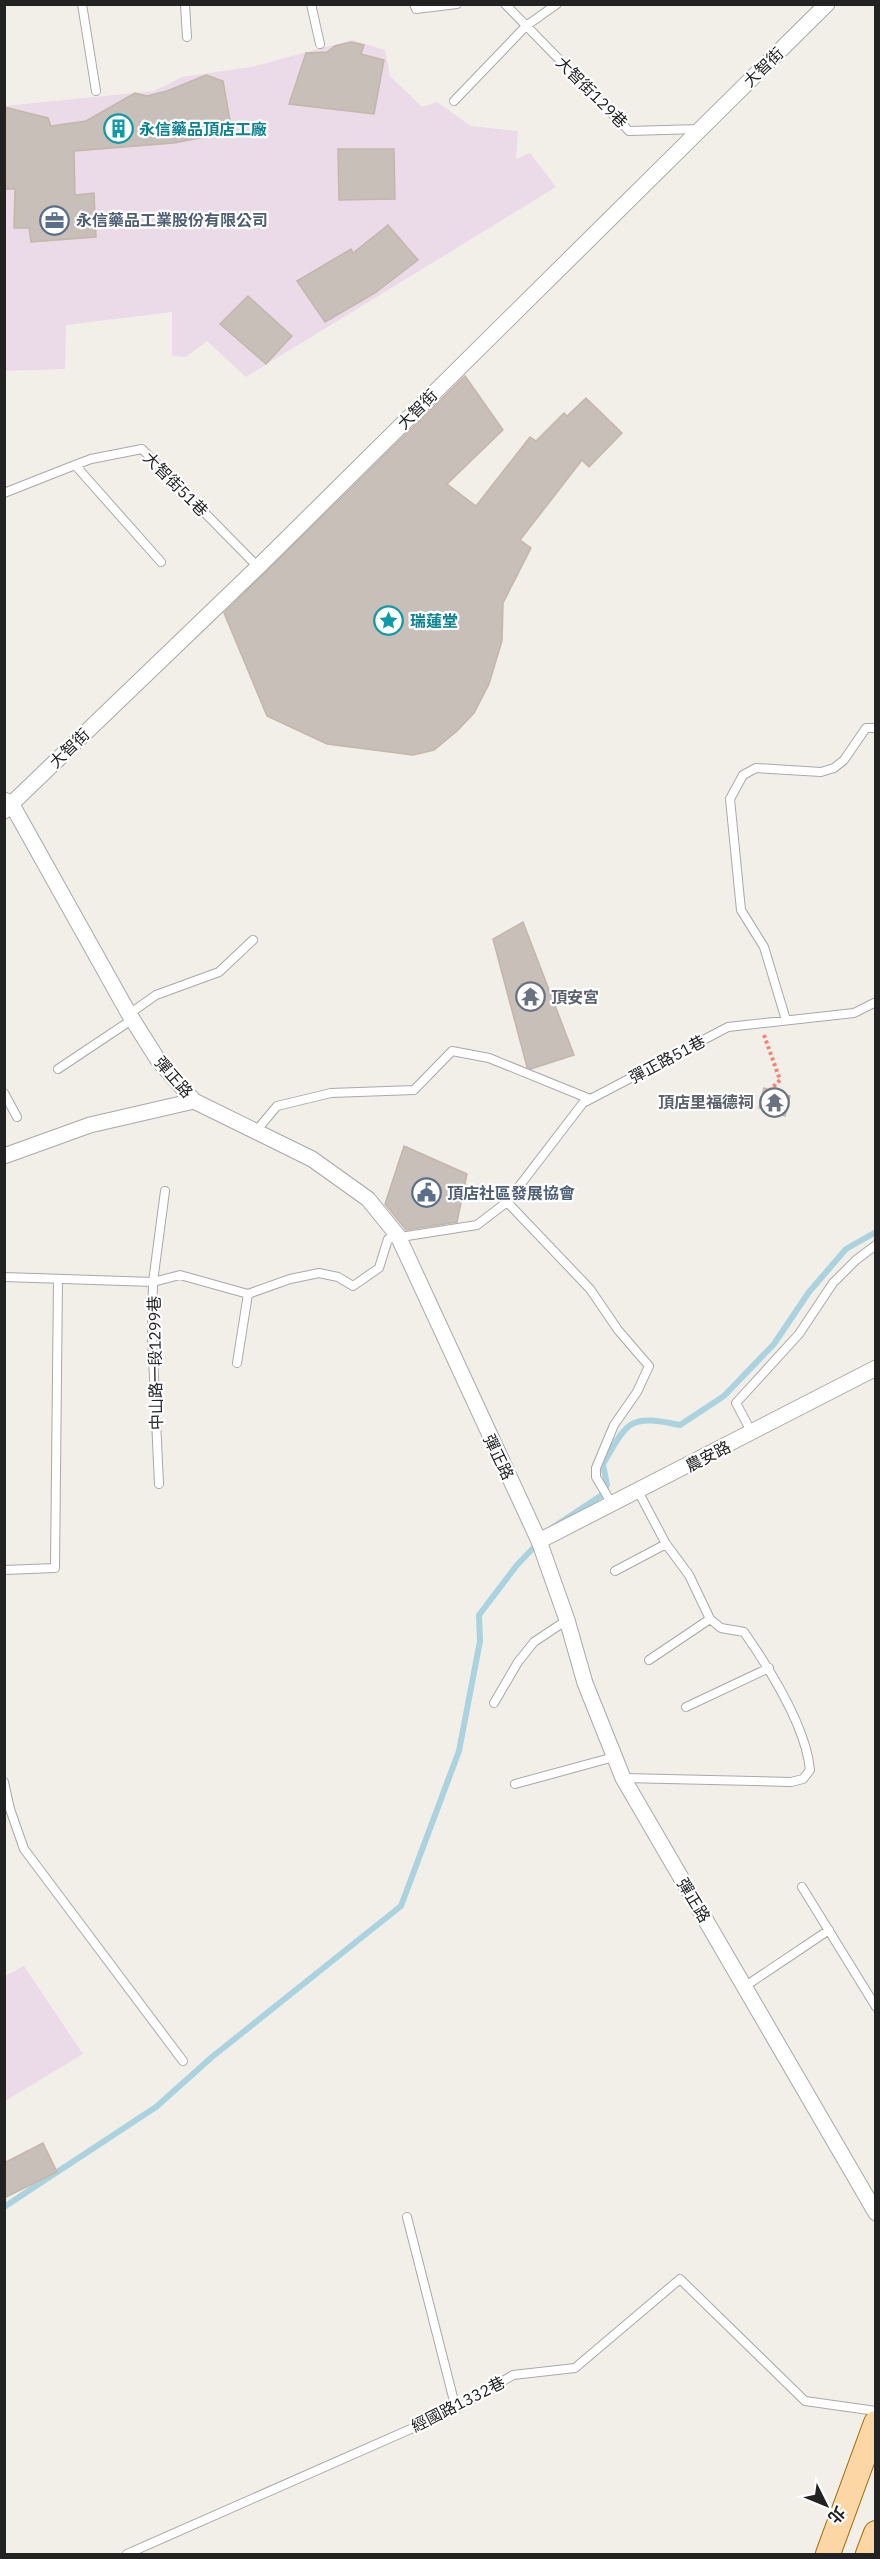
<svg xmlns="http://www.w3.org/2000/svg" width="880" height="2559" font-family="'IBM Plex Sans','Noto Sans TC',sans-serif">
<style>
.industrial{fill:#ebdbe8}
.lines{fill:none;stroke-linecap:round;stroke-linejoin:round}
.stream{stroke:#aad3df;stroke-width:6}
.building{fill:#c7bfb8;stroke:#c4b6ab;stroke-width:1.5}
.service-casing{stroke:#a9a9a9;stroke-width:10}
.minor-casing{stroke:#a9a9a9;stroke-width:17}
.primary-casing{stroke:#a06b00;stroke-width:26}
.path{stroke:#fa8072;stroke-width:4;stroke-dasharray:3 3;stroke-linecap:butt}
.service{stroke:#fff;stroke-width:8}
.minor{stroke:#fff;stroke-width:15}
.primary{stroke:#fcd6a4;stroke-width:24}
.labels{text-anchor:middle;stroke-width:4.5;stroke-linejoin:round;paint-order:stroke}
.street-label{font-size:16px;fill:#222;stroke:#fff}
.culture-label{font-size:16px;font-weight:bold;fill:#0d838f;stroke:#fff;text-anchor:start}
.service-label{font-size:16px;font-weight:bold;fill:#4e5e75;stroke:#fff;text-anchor:start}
.worship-label{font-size:16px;font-weight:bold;fill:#5b616d;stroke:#fff;text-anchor:start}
</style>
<rect width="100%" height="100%" fill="#f2efe9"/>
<!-- industrial -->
<path class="industrial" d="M352 40 385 50 390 76 422 107 437 102 471 126 518 131 516 159 530 153 556 187 246 377 207 341 186 357 172 356V312L66 325 65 369 5 371 4 106 154 91 182 77 251 67Z
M24 1966 83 2054 5 2101V1976Z"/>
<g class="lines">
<!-- stream -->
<path class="stream" d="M552 1528 602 1495 607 1485 603 1464C628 1421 629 1414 680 1425L724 1396 774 1344 809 1292 846 1249 876 1232
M4 2207 156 2107 212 2057 401 1906 459 1751 480 1641 479 1615 517 1565 539 1542"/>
</g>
<!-- building -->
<path class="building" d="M351 42 364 45 361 54 384 60 374 114 289 104 306 53 327 52 335 46Z
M206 75 223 81 232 132 174 143 74 151 75 195 94 193 96 237 31 242 29 228H14L15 189H4V107L48 118 51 126 86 121 135 93 147 96 167 91Z
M338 149H394L395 199 339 200Z
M388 225 418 260 375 293 325 322 297 281 351 249 353 253Z
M248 296 292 336 266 364 220 324Z
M465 376 503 430 447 484 476 506 530 437 536 441 564 413 567 416 586 398 622 433 589 467 582 460 520 540 531 548 503 603 502 641 489 684 474 713 457 731 434 750 413 755 327 744 267 716 224 613Z
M523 922 574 1055 531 1069 527 1067 493 939Z
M764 1088 790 1096 785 1116 759 1108Z
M404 1146 467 1174 457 1222 406 1230 385 1204Z
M43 2143 57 2172 4 2198V2163Z"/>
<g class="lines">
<defs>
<path id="service" d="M82 4 96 91
M185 4 187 37
M311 4 320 44
M414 4 416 9 457 4
M505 4 629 131 700 129
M454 101 526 26 557 4
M75 465 91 459 142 449 258 567
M4 493 75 465 161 562
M129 1014 156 995 219 972 253 940
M786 1020 764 947 741 910 730 799 743 775 756 768 821 772 834 768 844 760 866 728H876
M58 1069 133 1019
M4 1093 17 1117
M256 1131 277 1106 331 1093 414 1090 452 1051 489 1058 590 1099
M165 1191 153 1282 180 1275 248 1294 290 1279 319 1273 338 1277 353 1286 379 1268 388 1239 477 1225 507 1202 583 1103 728 1027 854 1013 876 1002
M507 1202 590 1289 618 1330 649 1366 637 1392 614 1425 596 1468V1477L612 1504
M4 1277 153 1282 152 1335 159 1484
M237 1363 248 1294
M752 1433 736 1403 799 1334 833 1283 856 1260 876 1245
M4 1570 55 1568 58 1279
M615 1571 666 1544
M649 1660 710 1619
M494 1703 518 1662 534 1642 567 1620
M686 1707 769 1668
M624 1778 791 1782 803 1779 810 1770C806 1727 769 1668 744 1632L721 1628 710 1619 689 1575 666 1544 638 1491
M4 1782 10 1809 24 1849 183 2061
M515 1784 614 1757
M802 1887 876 2007
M744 1987 829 1930
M407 2217 456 2409
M127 2554 456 2409 513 2375 575 2368 680 2279 805 2401 876 2411"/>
<path id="minor" d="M4 800 11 803 129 1014 158 1060 194 1101 312 1159 368 1199 398 1236 539 1541 567 1620 585 1683 623 1778 876 2213
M4 811 258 567 827 4
M4 1156 90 1125 194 1101
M539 1541 876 1368"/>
<path id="primary" d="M828 2554 876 2423
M868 2554 876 2533"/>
</defs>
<!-- service casing -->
<use href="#service" class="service-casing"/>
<!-- minor casing -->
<use href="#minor" class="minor-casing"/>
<!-- primary casing -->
<use href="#primary" class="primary-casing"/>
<!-- path -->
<path class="path" d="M764 1035 780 1080 770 1090"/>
<!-- service -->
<use href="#service" class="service"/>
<!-- minor -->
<use href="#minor" class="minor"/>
<!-- primary -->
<use href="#primary" class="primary"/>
</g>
<!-- icons -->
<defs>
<symbol id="building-ring" viewBox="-11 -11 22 22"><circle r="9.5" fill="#fff" stroke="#0f9aa8" stroke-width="1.5"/><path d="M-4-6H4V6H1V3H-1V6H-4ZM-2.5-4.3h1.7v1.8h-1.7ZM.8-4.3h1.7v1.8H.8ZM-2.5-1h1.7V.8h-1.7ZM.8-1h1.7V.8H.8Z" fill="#0f9aa8"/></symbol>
<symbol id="office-ring" viewBox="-11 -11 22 22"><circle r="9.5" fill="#fff" stroke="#5c6f8a" stroke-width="1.5"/><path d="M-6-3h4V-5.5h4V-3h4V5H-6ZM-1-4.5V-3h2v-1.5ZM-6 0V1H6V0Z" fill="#5c6f8a"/></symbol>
<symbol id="sight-ring" viewBox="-11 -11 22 22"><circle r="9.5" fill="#fff" stroke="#0f9aa8" stroke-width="1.5"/><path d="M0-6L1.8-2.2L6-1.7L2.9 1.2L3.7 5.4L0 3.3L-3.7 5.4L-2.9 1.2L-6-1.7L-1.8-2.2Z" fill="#0f9aa8"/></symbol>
<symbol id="temple-ring" viewBox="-11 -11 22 22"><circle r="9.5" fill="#fff" stroke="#6b7280" stroke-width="1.5"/><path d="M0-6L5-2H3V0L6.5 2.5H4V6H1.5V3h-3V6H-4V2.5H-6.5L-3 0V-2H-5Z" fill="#6b7280"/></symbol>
<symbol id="civic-ring" viewBox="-11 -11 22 22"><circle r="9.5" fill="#fff" stroke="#5c6f8a" stroke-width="1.5"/><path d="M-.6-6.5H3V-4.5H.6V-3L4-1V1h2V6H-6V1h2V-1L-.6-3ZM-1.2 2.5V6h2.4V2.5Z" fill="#5c6f8a"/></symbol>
</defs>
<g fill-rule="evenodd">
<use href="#building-ring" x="102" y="112" width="33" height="33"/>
<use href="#office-ring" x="38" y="204" width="33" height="33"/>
<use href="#sight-ring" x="372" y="604" width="33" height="33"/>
<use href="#temple-ring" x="514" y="980" width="33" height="33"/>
<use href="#temple-ring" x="758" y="1086" width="33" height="33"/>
<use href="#civic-ring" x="410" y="1176" width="33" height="33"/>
</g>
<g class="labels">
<!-- street labels -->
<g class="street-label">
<text transform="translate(763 67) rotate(-44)" y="6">大智街</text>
<text transform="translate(592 92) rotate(45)" y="6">大智街129巷</text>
<text transform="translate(417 409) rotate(-45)" y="6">大智街</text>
<text transform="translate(176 484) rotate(45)" y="6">大智街51巷</text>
<text transform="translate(69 748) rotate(-44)" y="6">大智街</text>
<text transform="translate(667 1059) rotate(-28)" y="6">彈正路51巷</text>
<text transform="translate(174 1077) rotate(49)" y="6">彈正路</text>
<text transform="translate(155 1363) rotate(-91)" y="6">中山路一段1299巷</text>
<text transform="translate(708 1456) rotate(-27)" y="6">農安路</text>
<text transform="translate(499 1457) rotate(64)" y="6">彈正路</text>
<text transform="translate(694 1900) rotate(59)" y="6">彈正路</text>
<text transform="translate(458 2404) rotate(-27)" y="6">經國路1332巷</text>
</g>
<!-- culture labels -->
<g class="culture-label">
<text x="139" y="135">永信藥品頂店工廠</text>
<text x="410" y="627">瑞蓮堂</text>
</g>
<!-- service labels -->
<g class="service-label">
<text x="76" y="226">永信藥品工業股份有限公司</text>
<text x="447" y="1199">頂店社區發展協會</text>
</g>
<!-- worship labels -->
<g class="worship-label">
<text x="551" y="1003">頂安宮</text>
<text x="754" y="1108" text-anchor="end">頂店里福德祠</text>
</g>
</g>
<!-- border -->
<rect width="880" height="2559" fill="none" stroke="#222222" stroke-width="12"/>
<!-- north arrow -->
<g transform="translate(826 2505) rotate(133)" stroke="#ffffff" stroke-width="4.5" paint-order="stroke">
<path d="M0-4.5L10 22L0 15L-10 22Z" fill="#222222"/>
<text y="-9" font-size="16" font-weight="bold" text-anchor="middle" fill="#222222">北</text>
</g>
</svg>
